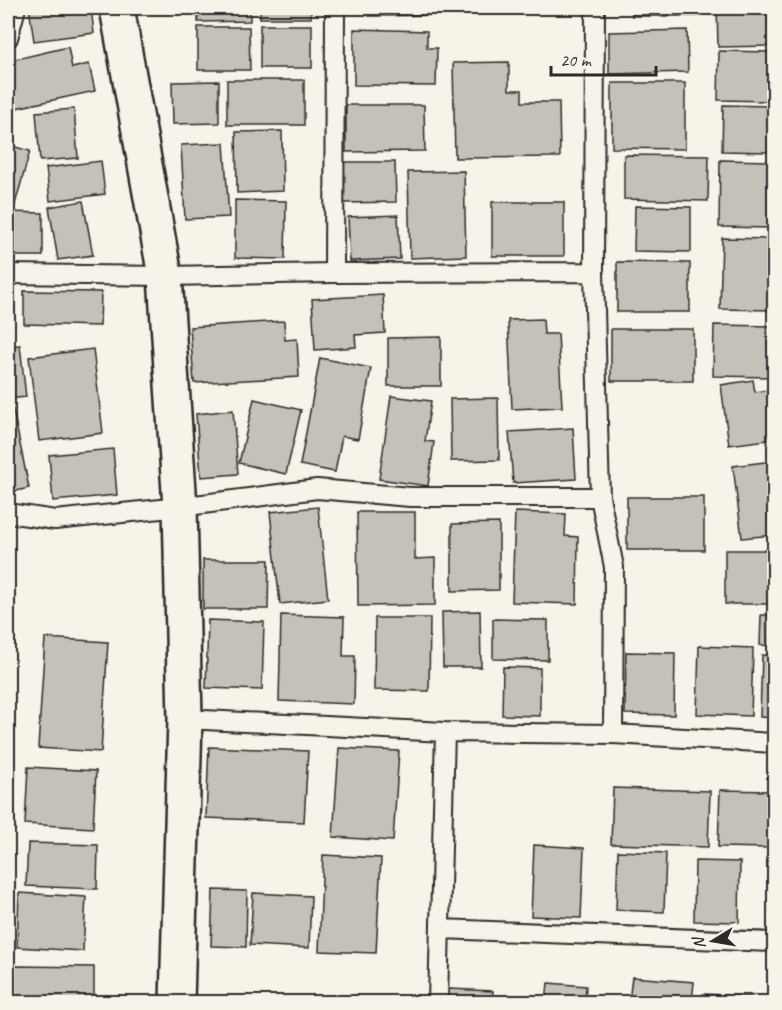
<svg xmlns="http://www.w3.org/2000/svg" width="782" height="1010" font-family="Caveat,sans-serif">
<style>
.building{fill:#c4c1b9;stroke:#2b2b2b;stroke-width:1.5}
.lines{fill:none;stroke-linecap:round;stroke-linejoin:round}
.service-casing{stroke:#2b2b2b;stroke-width:22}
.minor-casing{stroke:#2b2b2b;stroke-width:38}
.service{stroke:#f7f3e8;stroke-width:18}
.minor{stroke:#f7f3e8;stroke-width:33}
</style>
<rect width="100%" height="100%" fill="#f7f3e8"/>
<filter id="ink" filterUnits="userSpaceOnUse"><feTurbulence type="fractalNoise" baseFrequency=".0167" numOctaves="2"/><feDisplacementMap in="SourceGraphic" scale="12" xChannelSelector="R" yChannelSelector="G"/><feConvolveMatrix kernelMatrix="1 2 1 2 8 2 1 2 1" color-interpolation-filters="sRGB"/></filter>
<g filter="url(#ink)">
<!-- building -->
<path class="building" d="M29 8H91L94 33 34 41Z
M198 8H250V21L198 22Z
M260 8H311V18H260Z
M369 8H431V15L369 16Z
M632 8H698V16H632Z
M717 8H774V46L718 47Z
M260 25H312V68H260Z
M198 27H249L250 70H198Z
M354 29 427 31V48H437L436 86 354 85Z
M687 30 688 72 609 74V32Z
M68 47 72 68 89 64 95 91 16 108 8 70V61Z
M719 51 774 52V101L718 100Z
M509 62V90H522V102H559L560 157 455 158 453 63Z
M227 80H304V125H227Z
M219 81V123L173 124 172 82Z
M612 83H685V149L612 148Z
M346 105H424L425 151 346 152Z
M723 105 770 106V152L722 151Z
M74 109 78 158 40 161 36 112Z
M282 131 283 191 237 193 236 132Z
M224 143 229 217 185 219 181 145Z
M8 145 30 151 14 208 8 207Z
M624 155 709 156 708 201 624 199Z
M720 160 774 161V228L719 227Z
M101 161 105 194 50 201 46 168Z
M342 162H395L396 202 343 203Z
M464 171 466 256 410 258 408 172Z
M235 200 286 201 285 259 235 258Z
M83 201 93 255 58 260 49 207Z
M492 202H564V256H492Z
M635 206 691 207V252L634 251Z
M8 212 43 213V256H8Z
M398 215 400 259 350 261 348 217Z
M722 238 774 239V310L720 309Z
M617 262 690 263V312H617Z
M24 291 101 292 100 326 24 324Z
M383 295 385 333 355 335 356 347 315 350 312 299Z
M543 319 544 334H558L562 407 512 409 508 320Z
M284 321 285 340 297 339 299 377 194 383 190 327Z
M714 325 774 326V377L713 376Z
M611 329H693V381H611Z
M441 337V386H388V338Z
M20 345 26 397 8 399V346Z
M93 349 103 433 39 441 29 357Z
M320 358 371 368 358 439 342 436 335 472 300 465Z
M753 380 755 392 774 389V439L729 445 721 385Z
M391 396 431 401 425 441 434 442 428 486 379 479Z
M498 398 499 460 451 461 450 399Z
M254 399 301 410 286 474 239 463Z
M12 405 29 488 8 493V406Z
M233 410 238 474 201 477 196 414Z
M573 428 576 479 513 483 509 432Z
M113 449 117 495 53 501 49 455Z
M774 461V535L742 538 733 466Z
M627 497H704V550H627Z
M318 507 328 599 280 604 270 512Z
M357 512H415V559L435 558V605L358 606Z
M515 512 566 514 565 536 578 537 577 604 512 602Z
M499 523V590L452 591V524Z
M725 550H774V604H725Z
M203 560H269L268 609H203Z
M8 561H11L8 631Z
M480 611 481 667H443L442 612Z
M281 615 344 617 343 656H355L354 704 279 701Z
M761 615H774V646L760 645Z
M375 618H430L429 691 374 690Z
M493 619 548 620V660L493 659Z
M208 620 264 622 262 690 206 688Z
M45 638 108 642 101 752 38 748Z
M699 646 753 648 751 716 697 714Z
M626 652 675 653 674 715 625 714Z
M762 655H774V718L760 717Z
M503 667 540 668V716L502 715Z
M209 747 308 751 304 822 206 818Z
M339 748 399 751 393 841 333 837Z
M28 767 96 771 93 828 25 824Z
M613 788 710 791 708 847 611 844Z
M720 790 774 791V848L718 847Z
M28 843 98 845 97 889 26 886Z
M534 845 584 848 581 918 531 916Z
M618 851 666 853 664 912 616 910Z
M323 855 381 858 376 953 319 951Z
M772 856 774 857V910H770Z
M695 861 740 862 739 922 694 921Z
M213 890 247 891 246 947 211 946Z
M19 893 86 897 83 951 17 947Z
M253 893 311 896 309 948 250 945Z
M15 966 94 967V1002H14Z
M632 977 694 982 692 1002H629Z
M548 983 586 986 585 1002H546Z
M449 989 493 991 492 1002H448Z
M703 994 752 997 751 1002H703Z"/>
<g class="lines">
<defs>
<path id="service" d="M595 8 594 272 600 497 614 567 613 734
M8 38 16 8
M334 273 335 8
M8 274 165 276 334 273 594 272
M8 513 55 520 180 507 317 489 410 497H600
M185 719 445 732 613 734 774 743
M441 929 774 942
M438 1002 445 732"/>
<path id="minor" d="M117 8 165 276 180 507 185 719 177 1002"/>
</defs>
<!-- service casing -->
<use href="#service" class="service-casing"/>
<!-- minor casing -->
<use href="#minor" class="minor-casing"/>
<!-- service -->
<use href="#service" class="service"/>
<!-- minor -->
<use href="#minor" class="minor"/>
</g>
</g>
<!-- margin -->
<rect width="782" height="1010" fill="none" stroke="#f7f3e8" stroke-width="30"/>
<rect x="15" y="15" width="752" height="980" fill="none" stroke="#2b2b2b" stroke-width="2" filter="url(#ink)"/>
<!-- north arrow -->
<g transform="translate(713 941) rotate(259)" stroke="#f7f3e8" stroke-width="4.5" paint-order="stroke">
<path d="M0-4.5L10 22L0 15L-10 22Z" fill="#2b2b2b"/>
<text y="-9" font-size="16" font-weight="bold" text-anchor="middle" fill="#2b2b2b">N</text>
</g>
<!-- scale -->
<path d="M551 66v9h105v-9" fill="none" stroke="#2b2b2b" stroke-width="3"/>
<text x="560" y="66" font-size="18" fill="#2b2b2b" stroke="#f7f3e8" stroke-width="4.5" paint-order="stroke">20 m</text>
</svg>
